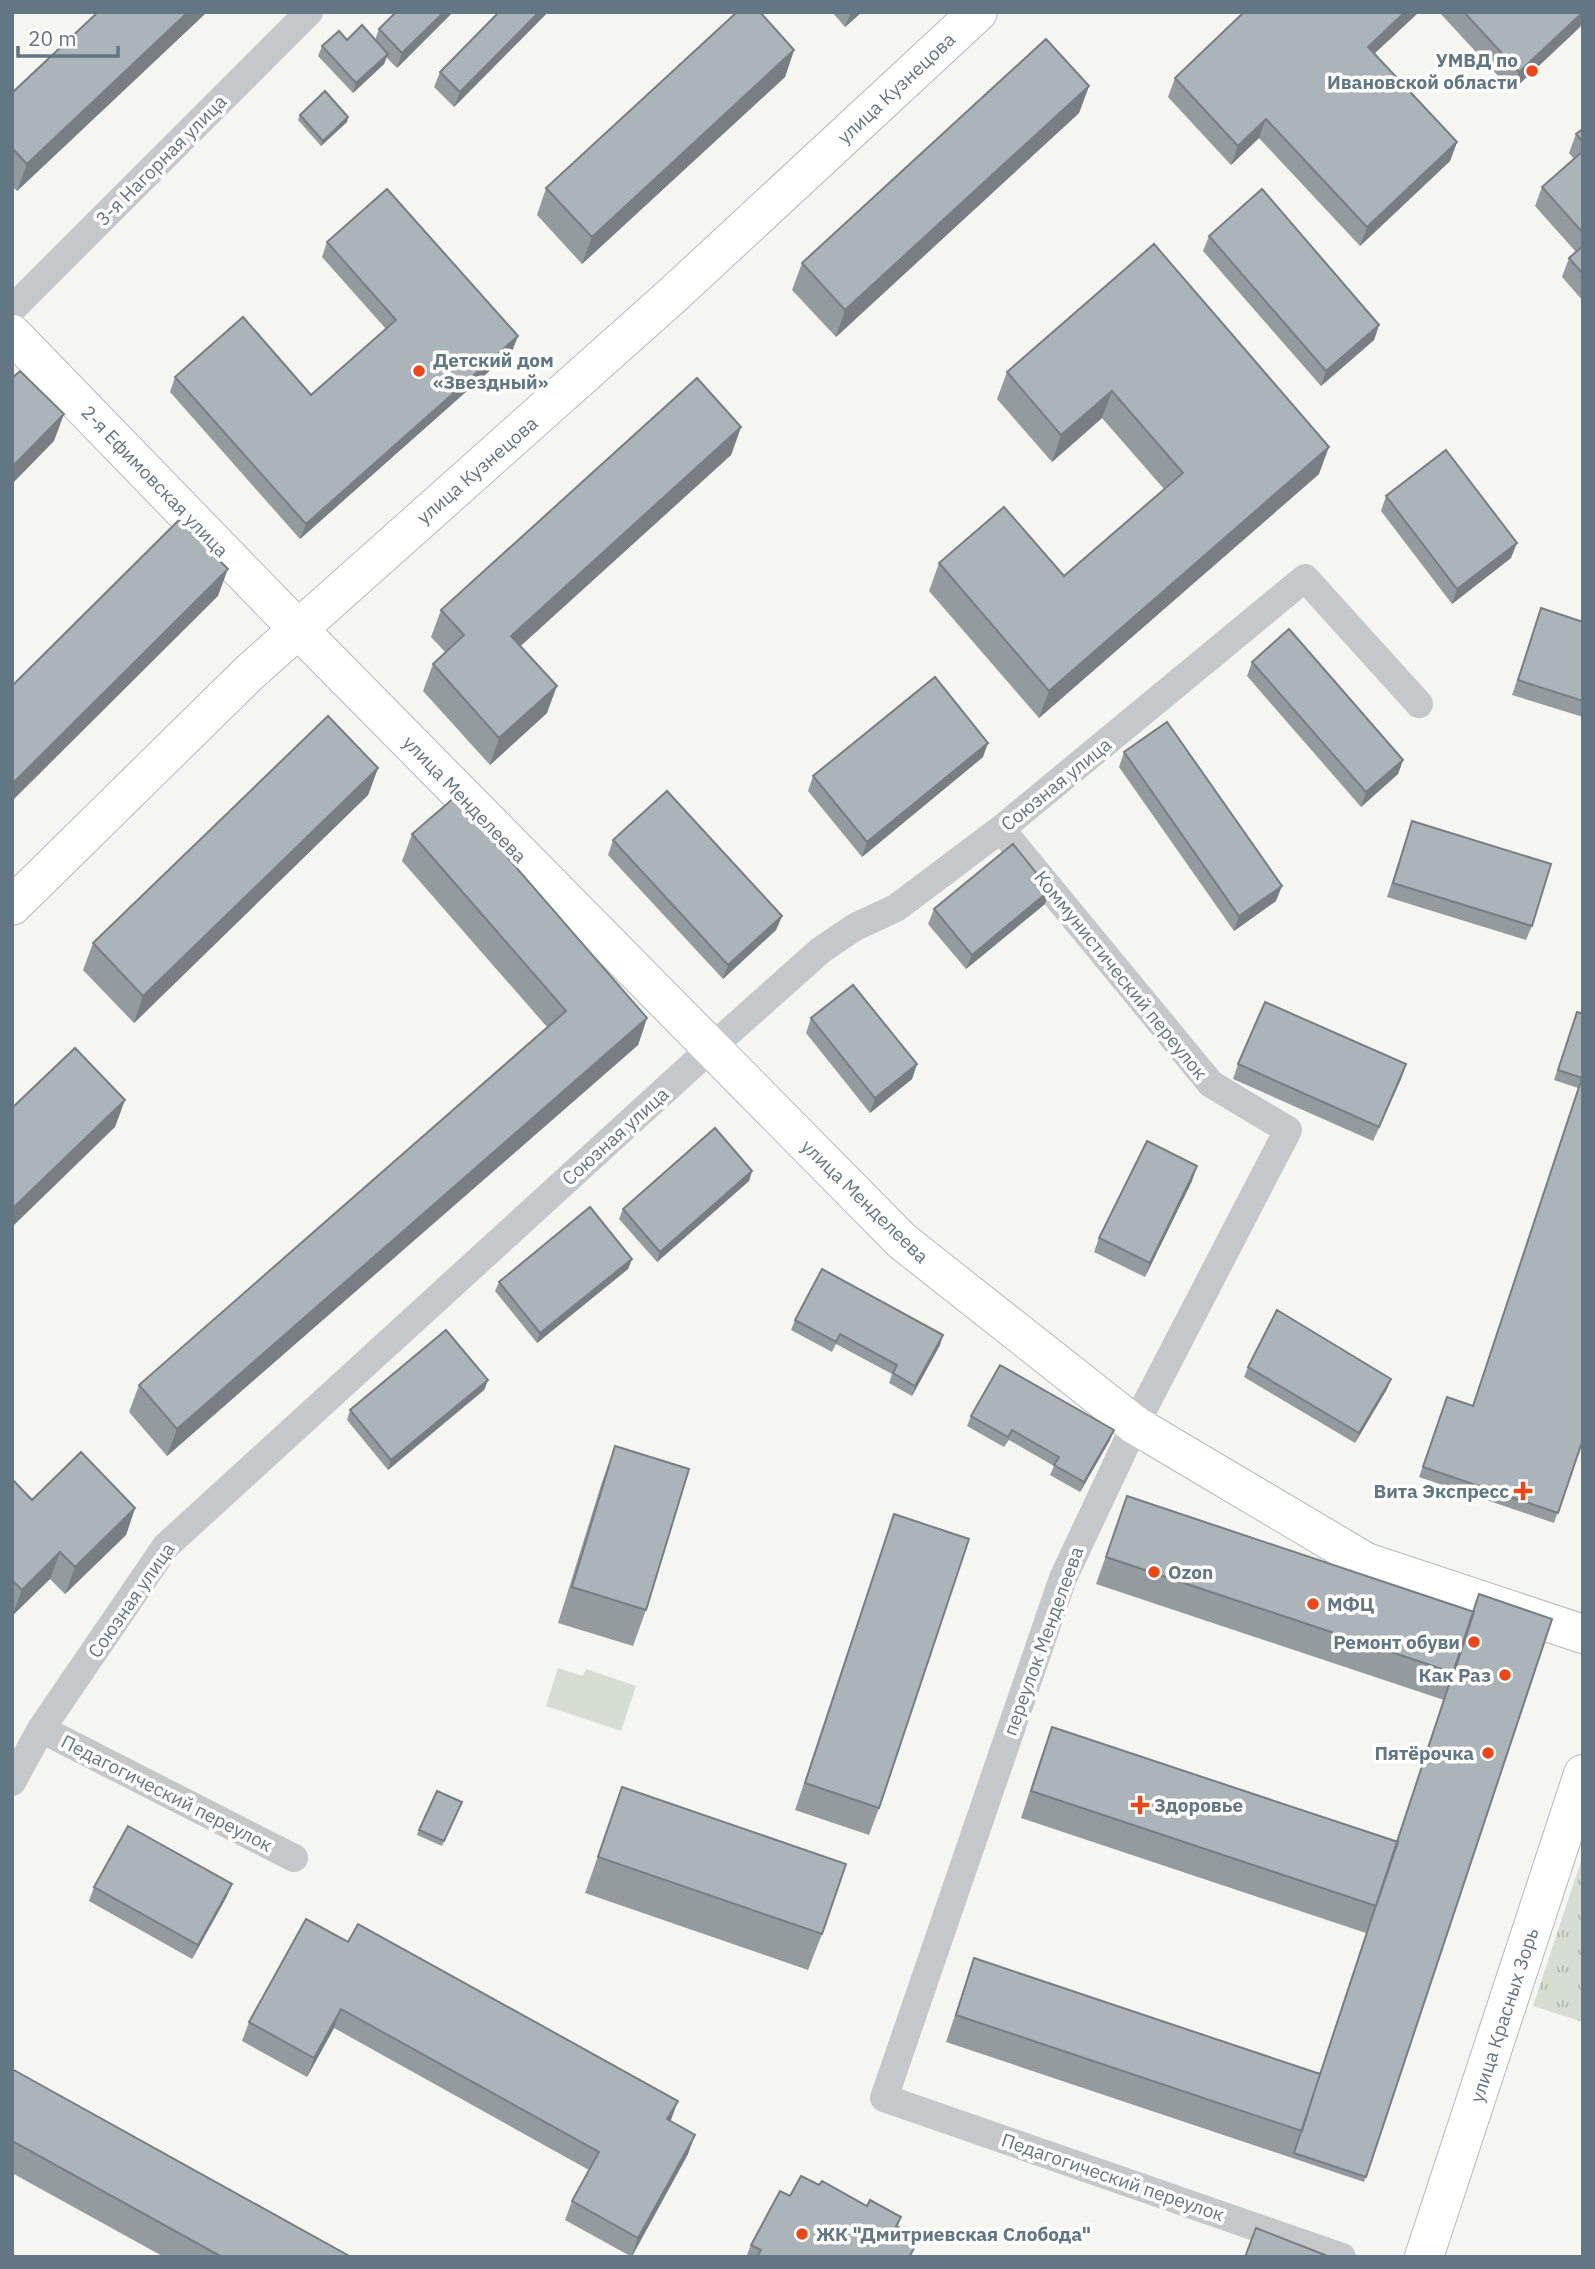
<svg xmlns="http://www.w3.org/2000/svg" width="1595" height="2269" font-family="'IBM Plex Sans',sans-serif">
<style>
.grass{fill:url(#grass-tufts)}
.park{fill:#d6ddd2}
.lines{fill:none;stroke-linecap:round;stroke-linejoin:round}
.secondary-casing{stroke:#b4babe;stroke-width:40}
.street{stroke:#c4c8cb;stroke-width:28}
.secondary{stroke:#fff;stroke-width:38}
.wall{fill:#939b9f}
.shaded-wall{fill:#787e82}
.building{fill:#abb4b9;stroke:#787e82;stroke-width:2}
.poi-dot{fill:#ef4617;stroke:#fff;stroke-width:2.5}
.labels{text-anchor:middle;stroke-width:7;stroke-linejoin:round;paint-order:stroke}
.poi-label{font-size:19px;font-weight:bold;fill:#627684;stroke:#fff;text-anchor:end}
.street-label{font-size:19px;fill:#627684;stroke:#fff}
</style>
<defs>
<pattern id="grass-tufts" width="24" height="20" patternUnits="userSpaceOnUse" patternTransform="scale(1.75)"><rect width="24" height="20" fill="#d6ddd2"/><path d="M3 7l-1-3M5 7V3M7 7l1-3M15 17l-1-3M17 17v-4M19 17l1-3" fill="none" stroke="#b1b8b0"/></pattern>
</defs>
<rect width="100%" height="100%" fill="#f5f5f1"/>
<!-- grass -->
<path class="grass" d="M1583 1855V2022L1533 2006Z"/>
<!-- park -->
<path class="park" d="M558 1668 583 1676 586 1669 636 1686 621 1731 546 1706Z"/>
<g class="lines">
<defs>
<path id="secondary" d="M12 334 298 629 902 1241 1135 1425 1366 1562 1583 1634
M12 906 249 673 674 294 978 12
M1424 2257 1583 1774"/>
</defs>
<!-- secondary casing -->
<use href="#secondary" class="secondary-casing"/>
<!-- street -->
<path class="street" d="M12 309 309 12
M1001 829 1211 1084 1288 1130 1135 1425 1063 1578 884 2098 1342 2257
M41 1729 294 1858
M12 1782 41 1729 166 1546 710 1049 821 950 855 927 896 908 1001 829 1305 578 1419 704"/>
<!-- secondary -->
<use href="#secondary" class="secondary"/>
</g>
<!-- wall -->
<path class="wall" d="M98 12H207L17 191 12 186V93Z
M396 12H453L397 68 386 57 384 64 353 93 318 56 322 46 347 40H375L379 29Z
M499 12H548L454 107 434 87 440 72Z
M832 12H862L845 27Z
M1244 12H1419L1374 54 1457 142 1450 161 1360 246 1259 138 1231 165 1168 97 1175 78Z
M1439 12H1583V20L1580 27 1512 91Z
M794 50 785 77 582 264 537 215 546 188Z
M1089 86 1079 113 836 337 792 290 802 263Z
M300 115 348 117 347 122 321 146 298 120Z
M1583 129V301L1562 277 1569 258 1576 252 1535 206 1542 187 1574 159 1569 153 1576 134Z
M1209 236 1379 325 1374 340 1321 386 1203 251Z
M327 242 518 336 512 351 300 539 170 392 175 377 311 395 386 329 322 257Z
M1154 244 1319 474 1039 718 929 591 939 563 1064 576 1164 489 1102 418 1052 462 997 399 1007 372Z
M741 427 731 455 520 646 547 713 490 765 423 691 433 664 445 652 431 637 441 610Z
M1386 496 1511 558 1452 604 1381 511Z
M1541 608 1583 622V717L1512 695Z
M1252 662 1403 760 1398 774 1361 807 1247 676Z
M1124 752 1276 901 1234 931 1119 767Z
M983 757 862 857 808 791 813 776Z
M378 768 368 795 134 1023 83 970 93 943Z
M1412 821 1532 926 1526 940 1387 897Z
M412 834 647 1018 638 1045 167 1456 129 1412 139 1385 547 1027 402 861Z
M613 840 782 916 776 930 723 979 608 855Z
M1045 904 966 969 928 924 934 909Z
M1577 1012 1583 1014V1439L1554 1523 1419 1477 1447 1397 1473 1406 1578 1088 1554 1080Z
M811 1018 917 1064 912 1079 870 1113 806 1033Z
M1238 1064H1406L1401 1079 1373 1141 1233 1079Z
M752 1171 749 1181 657 1262 619 1219 623 1209Z
M1192 1181 1145 1277 1094 1252 1099 1238Z
M632 1259 628 1269 537 1343 495 1291 499 1282Z
M795 1320 940 1345 912 1396 889 1383 892 1374 836 1344 832 1352 791 1330Z
M1248 1367 1387 1389 1355 1443 1244 1377Z
M488 1380 484 1390 388 1470 347 1420 350 1410Z
M971 1416 1110 1440 1080 1492 1050 1475 1054 1466 1009 1440 1004 1447 967 1426Z
M615 1446 646 1610 633 1646 558 1623 602 1482Z
M12 1479 32 1500 135 1508 126 1535 65 1594 50 1579 12 1616Z
M1127 1496 1473 1612 1552 1619 1364 2182 946 2042 974 1958 1320 2074 1366 1933 1021 1818 1042 1754 1052 1727 1397 1842 1444 1700 1096 1584Z
M894 1514 879 1808 869 1835 795 1810Z
M622 1787 822 1934 808 1970 585 1893Z
M460 1807 442 1846 417 1835 419 1830Z
M232 1884 226 1898 192 1959 89 1901 94 1887Z
M306 1919 670 2121 688 2154 632 2257 565 2220 572 2201 589 2170 334 2028 307 2077 242 2041 249 2022Z
M12 2069 351 2257H164L12 2173Z
M819 2185 867 2206 901 2217 898 2226 907 2240 911 2257H746L751 2245 790 2196Z"/>
<!-- shaded-wall -->
<path class="shaded-wall" d="M188 12H207L17 191 27 164Z
M444 12H453L397 68 402 53Z
M539 12H548L454 107 460 92Z
M851 12H862L845 27Z
M1405 12H1419L1361 66 1368 47Z
M1583 12V20L1580 27 1512 91 1519 72Z
M794 50 785 77 582 264 592 237Z
M388 54 384 64 353 93 356 83Z
M1089 86 1079 113 836 337 845 310Z
M348 117 347 122 321 146 323 141Z
M1266 119 1259 138 1231 165 1238 146Z
M1457 142 1450 161 1360 246 1367 227Z
M1379 325 1374 340 1321 386 1326 371Z
M518 336 512 351 300 539 306 524Z
M1112 391 1102 418 1052 462 1061 435Z
M64 414 54 441 12 484V467Z
M741 427 731 455 502 663 511 636Z
M1329 447 1319 474 1039 718 1049 691Z
M1517 543 1511 558 1452 604 1457 589Z
M228 569 218 596 12 801V784Z
M557 686 547 713 490 765 499 738Z
M988 743 983 757 862 857 867 842Z
M1403 760 1398 774 1361 807 1366 792Z
M378 768 368 795 134 1023 143 996Z
M1282 886 1276 901 1234 931 1239 916Z
M1050 890 1045 904 966 969 972 955Z
M782 916 776 930 723 979 728 965Z
M647 1018 638 1045 167 1456 177 1429Z
M917 1064 912 1079 870 1113 875 1098Z
M1406 1064 1401 1079 1373 1141Z
M125 1100 115 1127 12 1227V1209Z
M1197 1166 1192 1181 1145 1277 1150 1263Z
M752 1171 749 1181 657 1262 660 1252Z
M632 1259 628 1269 537 1343 540 1333Z
M943 1335 940 1345 912 1396 915 1386Z
M1391 1379 1387 1389 1355 1443 1359 1433Z
M488 1380 484 1390 388 1470 391 1460Z
M1114 1430 1110 1440 1080 1492 1084 1482Z
M135 1508 126 1535 65 1594 75 1567Z
M60 1552 50 1579 12 1616 22 1590Z
M232 1884 226 1898 192 1959 198 1945Z
M341 2009 334 2028 307 2077 314 2058Z
M678 2101 671 2120 660 2138 667 2119Z
M695 2135 688 2154 631 2257 638 2238Z"/>
<!-- building -->
<path class="building" d="M98 12H188L27 164 12 148V93Z
M396 12H444L402 53 379 29Z
M499 12H539L460 92 440 72Z
M737 12H760L794 50 592 237 546 188Z
M1244 12H1405L1368 47 1457 142 1367 227 1266 119 1238 146 1175 78Z
M1464 12H1583L1519 72Z
M362 25 388 54 356 83 322 46 339 31 347 40Z
M1046 39 1089 86 845 310 802 263Z
M325 91 348 117 323 141 300 115Z
M1583 129V142L1576 134Z
M1583 151V233L1542 187Z
M387 189 518 336 306 524 175 377 243 317 311 395 396 320 327 242Z
M1262 189 1379 325 1326 371 1209 236Z
M1154 244 1329 447 1049 691 939 563 1004 507 1064 576 1183 473 1112 391 1061 435 1007 372Z
M1583 246V274L1569 258Z
M20 371 64 414 12 467V378Z
M697 378 741 427 511 636 557 686 499 738 433 664 464 635 441 610Z
M1446 450 1517 543 1457 589 1386 496Z
M179 520 228 569 12 784V686Z
M1541 608 1583 622V701L1518 680Z
M1289 629 1403 760 1366 792 1252 662Z
M935 677 988 743 867 842 813 776Z
M328 716 378 768 143 996 93 943Z
M1167 722 1282 886 1239 916 1124 752Z
M667 791 782 916 728 965 613 840Z
M455 797 647 1018 177 1429 139 1385 566 1011 412 834Z
M1412 821 1551 864 1532 926 1393 883Z
M1013 844 1050 890 972 955 934 909Z
M853 985 917 1064 875 1098 811 1018Z
M1265 1002 1406 1064 1379 1127 1238 1064Z
M1577 1012 1583 1014V1439L1558 1513 1423 1467 1447 1397 1473 1406 1582 1078 1558 1070Z
M75 1048 125 1100 12 1209V1108Z
M715 1128 752 1171 660 1252 623 1209Z
M1147 1141 1197 1166 1150 1263 1099 1238Z
M590 1207 632 1259 540 1333 499 1282Z
M822 1269 943 1335 915 1386 893 1373 897 1365 840 1334 836 1342 795 1320Z
M1277 1310 1391 1379 1359 1433 1248 1367Z
M446 1330 488 1380 391 1460 350 1410Z
M1000 1365 1114 1430 1084 1482 1054 1465 1059 1457 1012 1430 1008 1437 971 1416Z
M615 1446 689 1469 646 1610 572 1587Z
M81 1452 135 1508 75 1567 60 1552 22 1590 12 1580V1479L32 1500Z
M1127 1496 1474 1612 1454 1673 1106 1557Z
M894 1514 969 1539 879 1808 805 1783Z
M1479 1594 1552 1619 1366 2177 1294 2153Z
M1052 1727 1398 1842 1376 1906 1031 1791Z
M622 1787 846 1864 822 1934 598 1857Z
M437 1791 462 1802 444 1841 419 1830Z
M128 1826 232 1884 198 1945 94 1887Z
M306 1919 348 1942 358 1924 678 2101 667 2119 695 2135 638 2238 572 2201 599 2152 341 2009 314 2058 249 2022Z
M974 1958 1320 2074 1302 2131 956 2015Z
M12 2069 351 2257H222L12 2141Z
M801 2176 819 2185 822 2181 867 2206 870 2200 901 2217 896 2226 909 2233 906 2240 916 2245 909 2257H757L761 2250 751 2245 780 2191 790 2196Z
M1256 2228 1330 2257H1245Z"/>
<!-- markers -->
<g class="poi-dot">
<circle cx="1532" cy="71" r="7"/>
<circle cx="419" cy="371" r="7"/>
<path d="M1519.5 1480.5h7v7h7v7h-7v7h-7v-7h-7v-7h7z"/>
<circle cx="1154" cy="1572" r="7"/>
<circle cx="1313" cy="1604" r="7"/>
<circle cx="1474" cy="1642" r="7"/>
<circle cx="1505" cy="1675" r="7"/>
<circle cx="1488" cy="1753" r="7"/>
<path d="M1136.5 1794.5h7v7h7v7h-7v7h-7v-7h-7v-7h7z"/>
<circle cx="802" cy="2234" r="7"/>
</g>
<g class="labels">
<!-- poi labels -->
<g class="poi-label">
<text x="1518" y="67">УМВД по<tspan x="1518" dy="22">Ивановской области</tspan></text>
<text x="433" y="367" text-anchor="start">Детский дом<tspan x="433" dy="22">«Звездный»</tspan></text>
<text x="1509" y="1498">Вита Экспресс</text>
<text x="1168" y="1579" text-anchor="start">Ozon</text>
<text x="1327" y="1611" text-anchor="start">МФЦ</text>
<text x="1460" y="1649">Ремонт обуви</text>
<text x="1491" y="1682">Как Раз</text>
<text x="1474" y="1760">Пятёрочка</text>
<text x="1154" y="1812" text-anchor="start">Здоровье</text>
<text x="816" y="2241" text-anchor="start">ЖК "Дмитриевская Слобода"</text>
</g>
<!-- street labels -->
<g class="street-label">
<text transform="translate(896 88) rotate(-43)" y="7">улица Кузнецова</text>
<text transform="translate(161 160) rotate(-45)" y="7">3-я Нагорная улица</text>
<text transform="translate(477 470) rotate(-41)" y="7">улица Кузнецова</text>
<text transform="translate(155 481) rotate(46)" y="7">2-я Ефимовская улица</text>
<text transform="translate(1056 784) rotate(-39)" y="7">Союзная улица</text>
<text transform="translate(465 799) rotate(46)" y="7">улица Менделеева</text>
<text transform="translate(1121 975) rotate(51)" y="7">Коммунистический переулок</text>
<text transform="translate(615 1136) rotate(-42)" y="7">Союзная улица</text>
<text transform="translate(865 1201) rotate(44)" y="7">улица Менделеева</text>
<text transform="translate(131 1600) rotate(-55)" y="7">Союзная улица</text>
<text transform="translate(1043 1641) rotate(-70)" y="7">переулок Менделеева</text>
<text transform="translate(167 1793) rotate(27)" y="7">Педагогический переулок</text>
<text transform="translate(1504 2015) rotate(-72)" y="7">улица Красных Зорь</text>
<text transform="translate(1113 2177) rotate(19)" y="7">Педагогический переулок</text>
</g>
</g>
<!-- border -->
<rect width="1595" height="2269" fill="none" stroke="#627684" stroke-width="28"/>
<!-- scale -->
<path d="M18 46v10h100v-10" fill="none" stroke="#627684" stroke-width="3.5"/>
<text x="28" y="46" font-size="21" fill="#627684" stroke="#ffffff" stroke-width="5" paint-order="stroke">20 m</text>
</svg>
